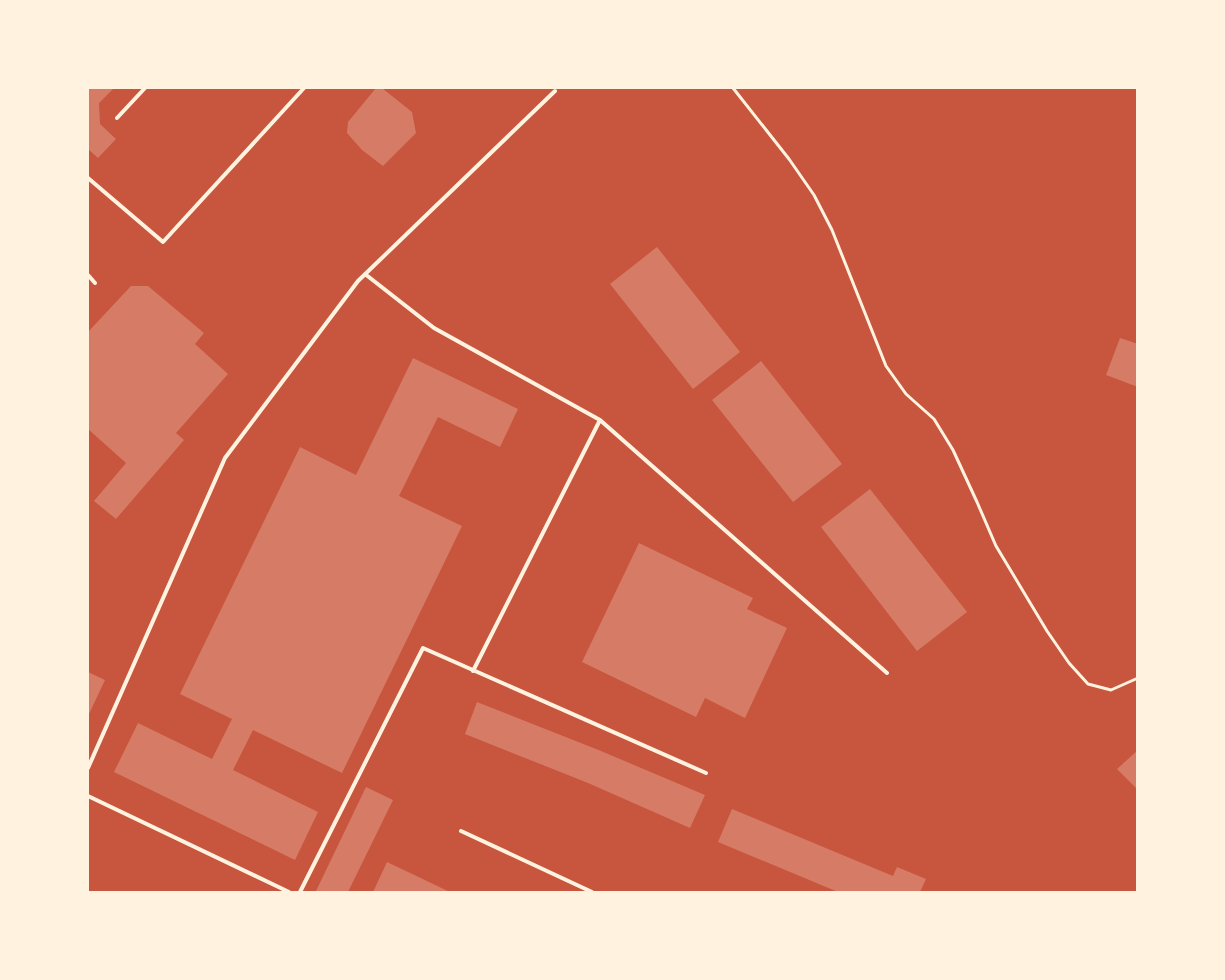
<svg xmlns="http://www.w3.org/2000/svg" width="1225" height="980" font-family="'DejaVu Sans',sans-serif">
<style>
.building{fill:#d67c66}
.lines{fill:none;stroke-linecap:round;stroke-linejoin:round}
.path{stroke:#fff3e0;stroke-width:3}
.service{stroke:#fff3e0;stroke-width:4}
</style>
<rect width="100%" height="100%" fill="#c8553d"/>
<!-- building -->
<path class="building" d="M88 88H114L99 103 100 124 116 139 98 158 88 149Z
M376 88H382L412 112 416 133 383 166 362 150 347 133 348 122Z
M657 247 740 352 693 389 610 284Z
M131 286H148L204 333 195 344 228 374 176 433 184 440 116 519 94 501 126 463 88 429V332Z
M1120 338 1138 344V387L1106 375Z
M413 358 518 409 500 447 438 417 399 496 462 526 342 773 253 730 233 770 318 812 295 860 114 772 138 723 212 759 232 719 180 694 300 447 356 475Z
M761 361 842 464 793 502 712 400Z
M870 489 967 612 917 651 821 527Z
M639 543 753 598 747 609 787 628 745 718 705 698 696 717 582 662Z
M88 672 105 680 88 716Z
M477 702 601 751 705 795 690 828 588 783 465 734Z
M1138 750V786L1136 788 1117 769Z
M366 787 393 800 348 892H320L316 891Z
M732 809 893 876 897 867 926 879 920 892H838L718 842Z
M387 862 450 892H373Z"/>
<g class="lines">
<!-- path -->
<path class="path" d="M733 88 789 159 814 195 832 230 886 366 906 394 934 419 953 450 977 502 996 546 1047 631 1069 663 1088 684 1111 690 1138 678"/>
<!-- service -->
<path class="service" d="M117 118 145 88
M88 178 163 242 304 88
M365 274 434 328 600 420 887 673
M88 275 95 283
M473 671 600 420
M88 768 225 458 358 281 555 91
M88 796 289 892
M461 831 592 892
M300 892 423 648 706 773"/>
</g>
<!-- border -->
<rect width="1225" height="980" fill="none" stroke="#fff3e0" stroke-width="178"/>
</svg>
